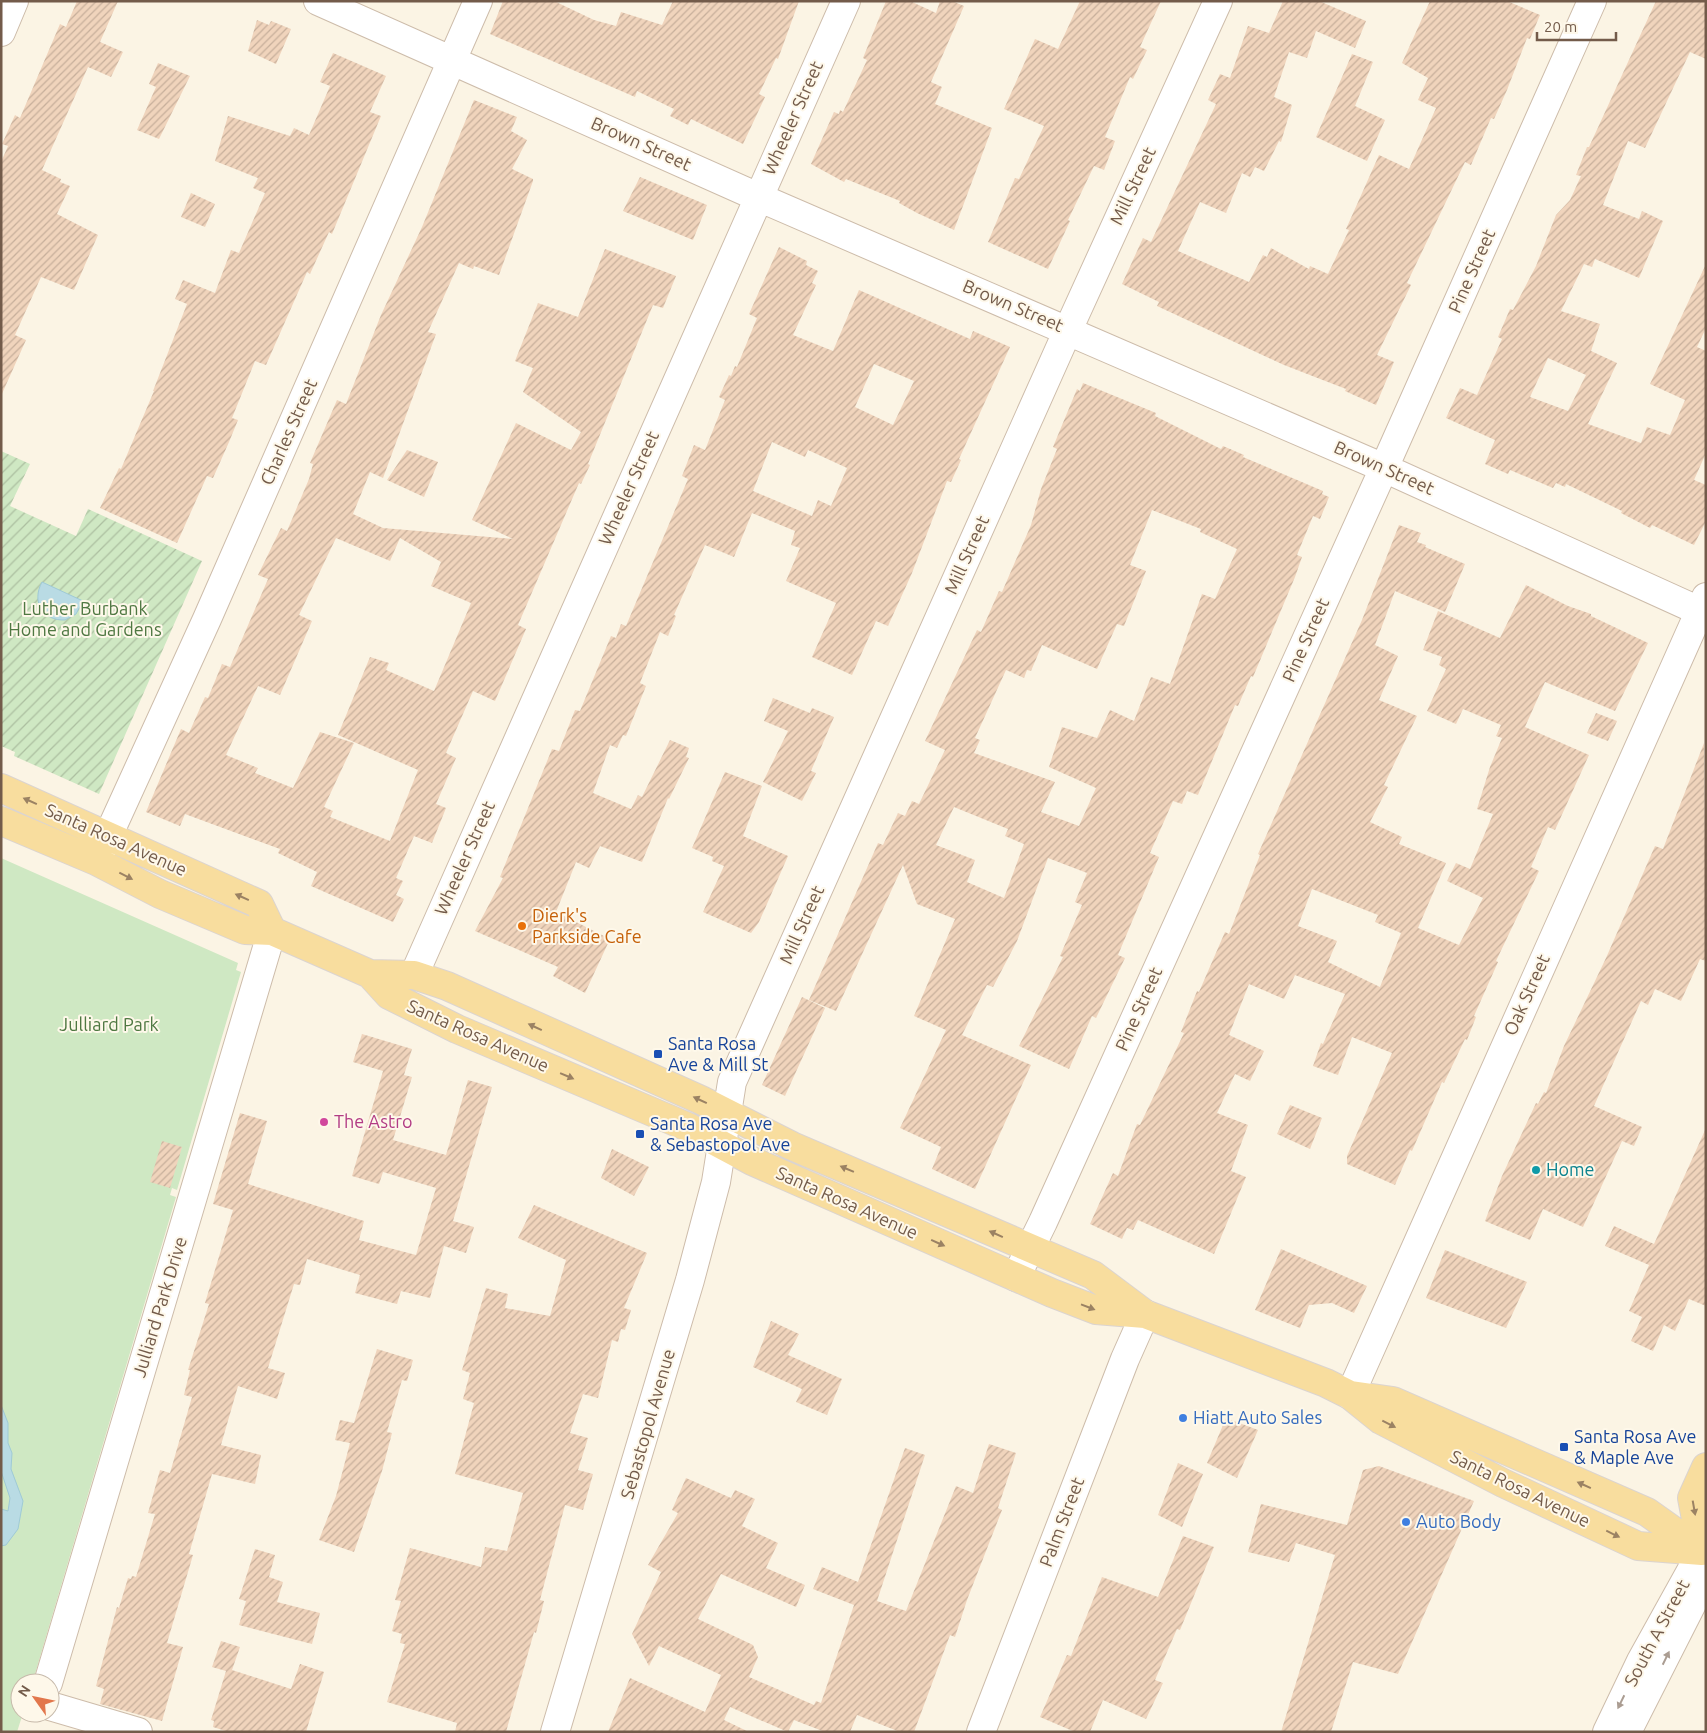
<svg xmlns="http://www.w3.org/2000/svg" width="1707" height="1733" font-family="Ubuntu,sans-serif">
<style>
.green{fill:#cfe8c3}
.garden{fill:url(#garden-furrows)}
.water{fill:#b9dbe4;stroke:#9fcad6}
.building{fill:url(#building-hatch);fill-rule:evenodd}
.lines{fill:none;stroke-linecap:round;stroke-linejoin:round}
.minor-casing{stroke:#cdbcaa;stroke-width:30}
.major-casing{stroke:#dbd4d0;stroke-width:30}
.minor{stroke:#fff;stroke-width:28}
.major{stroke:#f8dd9e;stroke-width:28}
.oneway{fill:#9b8263}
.oneway2{fill:#ab9d92}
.food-dot{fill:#e8710a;stroke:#fef8ea;stroke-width:2}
.transit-dot{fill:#1a4fb4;stroke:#fef8ea;stroke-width:2}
.hotel-dot{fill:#d1479c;stroke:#fef8ea;stroke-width:2}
.culture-dot{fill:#0f9aa8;stroke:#fef8ea;stroke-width:2}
.shop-dot{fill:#3f7fe0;stroke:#fef8ea;stroke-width:2}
.labels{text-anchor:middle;stroke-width:4;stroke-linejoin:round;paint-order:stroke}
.street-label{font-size:18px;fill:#735b4a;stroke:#fef8ea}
.park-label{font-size:18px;fill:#4f7842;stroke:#fef8ea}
.food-label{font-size:18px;fill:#c56008;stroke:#fef8ea;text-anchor:start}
.transit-label{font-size:18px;fill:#164399;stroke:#fef8ea;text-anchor:start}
.hotel-label{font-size:18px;fill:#b23c85;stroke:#fef8ea;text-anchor:start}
.culture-label{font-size:18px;fill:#0d838f;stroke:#fef8ea;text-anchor:start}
.shop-label{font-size:18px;fill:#366cbe;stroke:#fef8ea;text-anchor:start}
</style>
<defs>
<pattern id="garden-furrows" width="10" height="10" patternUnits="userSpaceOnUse" patternTransform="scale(1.25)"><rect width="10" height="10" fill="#cfe8c3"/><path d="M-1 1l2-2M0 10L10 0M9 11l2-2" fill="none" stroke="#acbfa0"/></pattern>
<pattern id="building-hatch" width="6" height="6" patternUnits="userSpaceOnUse" patternTransform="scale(1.25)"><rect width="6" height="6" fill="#f0d4bc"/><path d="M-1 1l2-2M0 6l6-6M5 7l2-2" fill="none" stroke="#c7af9b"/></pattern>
</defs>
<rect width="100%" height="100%" fill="#fbf4e4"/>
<!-- green -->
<path class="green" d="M1 858 238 963 236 970 241 972 177 1190 172 1188 170 1195 176 1197 35 1674 28 1675 27 1681 31 1683H20V1713H23L17 1732H1Z"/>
<!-- garden -->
<path class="garden" d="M1 451 30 464 10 506 76 536 88 509 202 561 99 794 14 756 15 752 1 746Z"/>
<!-- water -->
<path class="water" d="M42 582 83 601 76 614 65 620C43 621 31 602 42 582Z
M1 1405 8 1423V1443L12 1453 11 1469 23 1501 18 1529 6 1545 1 1546V1509L8 1511 10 1498 1 1471Z"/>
<!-- building -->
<path class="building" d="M77 1H118L100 42 123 52 111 77 88 67 42 170 61 179 60 182 70 186 57 214 98 235 74 290 41 277 15 335 26 340 1 396V162L8 146 2 144 15 115 20 118 60 24 66 27Z
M503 1H554L594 20 616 26 621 12 662 25 673 1H799L778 59 776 58 759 94 765 97 743 144 691 119 688 125 670 116 674 109 637 91 635 97 490 34Z
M886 1H910L936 13 940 1H952L964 6 931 82 942 87 935 104 992 128 954 230 917 213 899 203 900 201 846 179 844 182 811 164 834 112 839 114 840 110 843 112 867 60 863 58Z
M1080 1H1161L1140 47 1147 50 1133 79 1130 77 1105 137 1115 141 1104 170 1094 166 1068 220 1070 221 1048 269 988 242 1015 178 1019 179 1044 126 1004 109 1035 39 1058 49Z
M1283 1H1319L1366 21 1355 48 1316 31 1307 58 1289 52 1274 97 1292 105 1281 142 1279 141 1264 171 1255 167 1250 177 1242 173 1226 213 1200 202 1178 251 1249 282 1263 255 1267 257 1271 248 1309 269 1310 266 1328 274 1349 230 1346 229 1379 155 1409 169 1436 108 1418 100 1428 78 1402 63 1430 1H1507L1540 15 1530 39 1527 38 1507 90 1494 119 1491 118 1471 165 1465 162 1407 283 1411 285 1377 355 1394 362 1376 405 1345 391 1346 389 1284 365 1157 306 1159 302 1122 284 1143 238 1151 242 1216 104 1208 100 1220 74 1230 78 1248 26 1269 33Z
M1656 1H1706V59L1690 52 1645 148 1628 141 1603 205 1639 219 1642 211 1663 221 1639 278 1595 259 1592 267 1584 264 1561 311 1600 324 1591 351 1617 363 1588 424 1641 443 1647 427 1670 435 1685 400 1650 384 1706 264V328L1697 347 1706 351V453L1694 480 1706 485V521L1694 545 1652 525 1650 528 1621 513 1622 511 1566 484 1565 487 1556 483 1553 488 1510 470 1508 474 1485 464 1495 440 1446 418 1460 388 1477 395 1502 339 1498 337 1510 309 1513 310 1536 266 1556 215 1570 200 1581 176 1576 175 1587 147H1589ZM1548 358 1586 375 1568 411 1530 397Z
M257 20 269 25 271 21 291 29 276 64 248 51Z
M333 53 386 76 370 112 381 116 332 234 329 232 310 274 307 272 266 365 255 361 232 418 238 420 229 442 213 478 207 476 177 543 100 508 119 468 121 469 154 391H153L187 304 175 299 183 280 215 293 231 250 239 253 265 193 253 188 258 178 215 161 228 116 290 136 294 128 309 135 330 86 320 82Z
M1352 54 1373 62 1355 106 1385 120 1367 161 1316 137Z
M158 63 190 76 159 139 137 130 156 87 149 84Z
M474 100 517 117 511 131 527 140 512 169 533 179V181L499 275 474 266 473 269 459 263 428 332 436 334 383 478 370 472 353 514 383 528 513 539 472 520 516 423 571 450 581 432 523 392 533 368 515 361 538 303 578 317 605 249 676 276 663 308 653 305 588 464 590 465 581 484 579 483 518 625 526 629 495 701 473 691 446 753 456 758 436 804 446 808 432 843 414 836 396 878 403 881 396 895 404 899 393 922 311 886 317 872 278 853 280 849 185 814 180 826 146 812 181 729 189 733 205 697 208 698 222 664 230 667 268 579 258 575 281 528 287 531 309 479 313 464 310 463 337 400 346 404 381 315 422 227ZM336 538 390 561 400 538 441 562 431 586 471 603 434 691 386 670 389 663 370 657 338 735 418 770 390 841 330 817 333 811 324 807 354 743 320 732 293 788 255 773 258 768 226 755 258 686 280 695 312 621 299 615Z
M640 177 707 205 693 240 623 211Z
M191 193 215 204 205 227 181 217Z
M779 247 807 261 806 265 818 271 812 283 816 285 793 335 833 351 859 290 970 339 973 331 1010 347 959 459 961 460 951 482 947 481 912 573 888 626 876 621 852 675 812 657 836 603 786 581 800 548 791 545 795 531 752 513 734 557 705 545 674 615 676 616 668 636 660 632 640 683 646 686 626 736 623 735 617 748 610 745 593 793 631 809 638 795 642 797 670 740 689 748 686 757 689 758 669 799 668 798 642 862 600 846 589 868 576 862 556 912 610 939 585 993 553 976 558 967 475 931 503 878 500 877 552 749 559 751 575 710 580 711 611 636 616 638 621 624 626 626 688 479 682 476 694 445 705 450 725 400 719 397 729 375 731 376 735 366 737 367 757 318 749 314ZM874 364 914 381 893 425 855 407ZM772 442 805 457 808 450 847 468 831 506 818 500 812 516 753 491Z
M1083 383 1156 413 1155 416 1221 449 1223 446 1244 455 1243 457 1323 491 1322 494 1329 497 1320 519 1313 516 1297 555 1302 557 1295 577 1253 677 1251 676 1238 706 1235 705 1198 795 1187 791 1182 804 1173 801 1150 853 1159 857 1118 955 1125 958 1096 1018 1092 1016 1069 1069 1019 1046 1063 957 1060 956 1082 905 1075 902 1087 873 1048 858 1017 941 993 987 987 985 962 1035 1031 1065 975 1189 932 1169 941 1147 900 1128 946 1030 914 1016 955 919 917 904 903 865 836 1011 809 1000 878 843 883 845 898 813 905 816 912 801 919 804 945 750 925 741 977 630 981 632 999 591 1002 592 1031 525 1041 489 1057 449 1053 447 1077 389 1080 391ZM1152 510 1201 529 1200 532 1237 549 1215 599 1202 594 1170 684 1151 677 1134 721 1110 710 1097 738 1062 727 1049 767 1096 788 1079 826 1041 812 1055 782 974 753 980 740 975 738 1006 670 1024 678 1027 670 1031 671 1042 645 1097 669 1117 624 1124 626 1146 571 1130 565ZM954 807 1008 829 1005 836 1024 844 1004 898 967 882 975 860 936 845Z
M407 450 438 462 424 497 387 480Z
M1399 525 1421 533 1417 542 1426 545 1425 547 1465 564 1445 612 1395 591 1375 645 1398 656 1379 700 1417 716 1384 785 1388 787 1370 822 1402 837 1399 844 1446 863 1418 928 1459 945 1483 898 1447 881 1456 863 1470 869 1493 814 1477 809 1490 767 1502 738 1496 736 1501 725 1463 709 1456 724 1427 711 1446 669 1439 665 1442 657 1423 650 1438 611 1500 638 1526 585 1568 606 1591 614V616L1648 643 1615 711 1545 682 1525 727 1589 755 1555 830 1548 827 1531 867 1539 871 1496 961 1498 962 1474 1016 1476 1017 1467 1040 1465 1039 1444 1083 1442 1082 1412 1151 1410 1150 1395 1185 1347 1164V1156L1392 1053 1352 1037 1338 1075 1313 1066 1321 1043 1323 1044 1345 994 1295 975 1284 999 1249 984 1229 1035 1264 1051 1250 1081 1235 1074 1217 1113 1248 1125 1231 1171 1246 1177 1214 1254 1138 1220 1133 1230 1127 1228 1122 1239 1090 1224 1113 1173 1118 1176 1137 1124 1140 1125 1184 1033 1181 1032 1197 991 1199 992 1225 932 1229 934 1260 855 1258 854 1362 620ZM1312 889 1378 915 1375 922 1401 933 1380 987 1328 962 1337 941 1298 926Z
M773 698 810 713 812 708 834 717 811 771 816 773 802 801 763 782 788 731 764 721Z
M1596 713 1617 721 1608 741 1587 733Z
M1704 743 1706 961 1700 959 1681 1001 1655 989 1648 1005 1641 1001 1594 1106 1642 1127 1634 1146 1622 1141 1583 1227 1543 1209 1530 1240 1485 1221 1502 1176 1536 1103 1538 1104 1544 1092 1546 1093 1564 1046 1606 958 1655 846 1663 849Z
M725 772 762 786 743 836 788 856 759 922 751 933 703 912 724 866 712 861 713 857 692 848Z
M802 997 825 1008 785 1096 762 1085Z
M362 1034 412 1049 404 1075 412 1077 393 1140 446 1155 468 1080 492 1087 453 1221 474 1227 466 1253 444 1246 430 1298 401 1291 397 1304 355 1293 360 1275 307 1259 300 1285 294 1284 268 1368 285 1373 277 1399 238 1386 221 1445 261 1455 255 1484 212 1474 189 1554 193 1555 167 1643 183 1647 162 1721 100 1704 104 1689 96 1686 117 1607 119 1608 128 1578 131 1579 132 1576 136 1577 155 1514 148 1513 160 1470 170 1473 192 1397 184 1395 190 1370H188L209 1304 205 1303 233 1210 213 1204 240 1113 267 1121 248 1184 364 1221 359 1240 416 1255 436 1188 383 1172 379 1184 352 1176 383 1071 353 1062Z
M1290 1105 1322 1118 1310 1149 1277 1134Z
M1706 1128V1306L1689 1299 1675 1331 1664 1325 1653 1351 1631 1341 1642 1317 1629 1311 1649 1265 1605 1246 1614 1226 1654 1244Z
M162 1141 182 1147 170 1188 150 1182Z
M612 1149 649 1167 634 1196 601 1178Z
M534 1205 647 1253 624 1308 631 1310 625 1330 621 1329 618 1342 612 1340 598 1398 583 1394 570 1433 588 1438 578 1470 593 1474 583 1510 565 1505 540 1600 544 1601 536 1633 534 1632 506 1732H455L457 1723 387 1702 405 1644 400 1643 402 1634 392 1631 401 1601 395 1600 410 1548 481 1567 485 1547 507 1551 523 1493 455 1474 474 1403 463 1399 470 1373 462 1370 486 1288 508 1294 505 1308 550 1316 566 1260 518 1238Z
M1281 1249 1367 1286 1354 1313 1332 1303 1309 1305 1300 1328 1255 1310Z
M1445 1250 1527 1282 1506 1328 1426 1298Z
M771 1321 799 1334 788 1355 842 1379 827 1415 796 1402 802 1389 753 1367Z
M377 1349 413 1360 407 1381 402 1380 387 1432 392 1433 382 1471 354 1552 319 1540 336 1496 350 1443 335 1440 340 1420 354 1423Z
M1226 1418 1258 1430 1237 1478 1207 1463Z
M989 1444 1016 1453 998 1508 1002 1510 967 1600 955 1637 950 1635 914 1732H900L857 1715 850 1732H825L794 1720 788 1732 730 1707 724 1720 749 1732H608L630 1678 705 1712 721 1675 659 1646 649 1666 632 1634 661 1572 648 1565 678 1513 672 1510 686 1478 731 1498 735 1490 755 1499 742 1526 778 1543 766 1568 805 1585 796 1607 721 1574 698 1619 753 1645 758 1657 749 1677 814 1705 816 1701 821 1703 854 1605 813 1589 822 1567 858 1582 905 1448 925 1455 877 1601 906 1611 956 1486 973 1493Z
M1178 1463 1203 1474 1182 1527 1158 1515Z
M1379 1466 1474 1501 1398 1674 1353 1662 1331 1732H1281L1335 1555 1296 1543 1289 1562 1248 1552 1261 1504 1347 1525 1363 1470Z
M1183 1536 1214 1547 1180 1630 1177 1629 1155 1680 1163 1683 1146 1719 1103 1700 1090 1732H1075L1040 1717 1067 1655 1071 1656 1102 1577 1158 1597Z
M255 1549 275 1555 269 1577 283 1582 277 1602 320 1613 312 1644 239 1625 246 1601 239 1599Z
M221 1641 240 1647 232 1670 291 1689 300 1664 324 1672 306 1732H229L213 1727 214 1721 211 1720 226 1671 212 1667Z"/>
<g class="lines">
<defs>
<path id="minor" d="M318 1 758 197 1384 468 1706 614
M1 32 14 1
M98 858 207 619 478 1
M414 975 846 1
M1016 1277 1043 1222 1384 468 1592 1
M1350 1395 1706 597
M48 1683 272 931
M50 1706 138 1732
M555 1732 690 1280 716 1182 732 1082 1068 330 1218 1
M981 1732 1125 1359 1145 1314
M1607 1732 1641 1661 1702 1551
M1627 1732 1692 1604 1696 1582"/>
<path id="major" d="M1 788 259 904 272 931
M1 821 96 861 160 894 245 930 272 931 370 974 414 975 447 986 701 1100 792 1146 1093 1275 1145 1314 1326 1383 1350 1395 1381 1420 1503 1483 1638 1546 1702 1551
M370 974 389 995 457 1029 690 1128 752 1161 1052 1293 1096 1310 1145 1314
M1351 1395 1393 1401 1647 1512 1702 1551
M1702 1551 1692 1498 1706 1467"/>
</defs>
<!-- minor casing -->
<use href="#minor" class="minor-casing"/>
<!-- major casing -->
<use href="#major" class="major-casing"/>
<!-- minor -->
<use href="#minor" class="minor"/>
<!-- major -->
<use href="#major" class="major"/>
</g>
<!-- one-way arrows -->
<defs><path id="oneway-solid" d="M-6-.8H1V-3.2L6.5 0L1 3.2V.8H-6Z" transform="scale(1.25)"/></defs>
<g class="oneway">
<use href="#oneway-solid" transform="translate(30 801) rotate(-156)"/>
<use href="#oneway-solid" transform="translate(126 876) rotate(27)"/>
<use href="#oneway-solid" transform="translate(242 897) rotate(-156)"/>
<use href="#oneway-solid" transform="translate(535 1027) rotate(-155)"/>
<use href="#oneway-solid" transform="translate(567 1076) rotate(23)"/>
<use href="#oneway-solid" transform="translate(700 1100) rotate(-155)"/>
<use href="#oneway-solid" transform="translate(847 1169) rotate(-157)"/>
<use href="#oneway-solid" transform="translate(996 1234) rotate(-156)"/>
<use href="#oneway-solid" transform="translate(938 1243) rotate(24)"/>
<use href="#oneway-solid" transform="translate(1088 1307) rotate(21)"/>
<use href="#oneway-solid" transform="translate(1389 1424) rotate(27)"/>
<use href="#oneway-solid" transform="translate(1584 1485) rotate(-156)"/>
<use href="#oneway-solid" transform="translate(1694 1508) rotate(80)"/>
<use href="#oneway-solid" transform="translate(1613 1534) rotate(26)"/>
</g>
<g class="oneway2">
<use href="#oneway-solid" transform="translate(1666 1658) rotate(-64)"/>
<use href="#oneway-solid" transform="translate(1621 1702) rotate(116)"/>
</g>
<!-- markers -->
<circle class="food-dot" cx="522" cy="926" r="5"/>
<g class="transit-dot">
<rect x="653" y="1049" width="10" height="10" rx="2.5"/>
<rect x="635" y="1129" width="10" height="10" rx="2.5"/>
<rect x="1559" y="1442" width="10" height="10" rx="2.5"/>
</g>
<circle class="hotel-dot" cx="324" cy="1122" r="5"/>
<circle class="culture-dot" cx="1536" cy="1170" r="5"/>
<g class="shop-dot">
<circle cx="1183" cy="1418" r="5"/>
<circle cx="1406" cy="1522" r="5"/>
</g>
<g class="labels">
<!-- street labels -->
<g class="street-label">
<text transform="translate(793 118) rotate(-66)" y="6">Wheeler Street</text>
<text transform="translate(641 144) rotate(24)" y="6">Brown Street</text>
<text transform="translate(1133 186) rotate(-65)" y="6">Mill Street</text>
<text transform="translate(1472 271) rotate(-66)" y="6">Pine Street</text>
<text transform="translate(1013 306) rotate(23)" y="6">Brown Street</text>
<text transform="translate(289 432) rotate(-66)" y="6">Charles Street</text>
<text transform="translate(1384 468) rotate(24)" y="6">Brown Street</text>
<text transform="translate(629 488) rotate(-66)" y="6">Wheeler Street</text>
<text transform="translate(967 555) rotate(-66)" y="6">Mill Street</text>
<text transform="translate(1306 640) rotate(-66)" y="6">Pine Street</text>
<text transform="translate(116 840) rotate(24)" y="6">Santa Rosa Avenue</text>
<text transform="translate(465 858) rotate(-66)" y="6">Wheeler Street</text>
<text transform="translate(802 925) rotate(-66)" y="6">Mill Street</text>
<text transform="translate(1527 995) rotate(-66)" y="6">Oak Street</text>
<text transform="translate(1139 1009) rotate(-66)" y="6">Pine Street</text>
<text transform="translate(478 1036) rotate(24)" y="6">Santa Rosa Avenue</text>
<text transform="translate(847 1203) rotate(24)" y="6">Santa Rosa Avenue</text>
<text transform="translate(160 1307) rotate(-73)" y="6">Julliard Park Drive</text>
<text transform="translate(648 1424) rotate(-74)" y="6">Sebastopol Avenue</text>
<text transform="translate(1520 1489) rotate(26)" y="6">Santa Rosa Avenue</text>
<text transform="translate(1062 1522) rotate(-69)" y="6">Palm Street</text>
<text transform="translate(1657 1633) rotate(-62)" y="6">South A Street</text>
</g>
<!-- park labels -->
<g class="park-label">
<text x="85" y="615">Luther Burbank<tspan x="85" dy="21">Home and Gardens</tspan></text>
<text x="109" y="1031">Julliard Park</text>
</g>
<!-- food labels -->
<g class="food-label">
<text x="532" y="922">Dierk's<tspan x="532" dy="21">Parkside Cafe</tspan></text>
</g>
<!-- transit labels -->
<g class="transit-label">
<text x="668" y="1050">Santa Rosa<tspan x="668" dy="21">Ave &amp; Mill St</tspan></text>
<text x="650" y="1130">Santa Rosa Ave<tspan x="650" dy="21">&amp; Sebastopol Ave</tspan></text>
<text x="1574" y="1443">Santa Rosa Ave<tspan x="1574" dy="21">&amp; Maple Ave</tspan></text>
</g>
<!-- hotel labels -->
<g class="hotel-label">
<text x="334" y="1128">The Astro</text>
</g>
<!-- culture labels -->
<g class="culture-label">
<text x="1546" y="1176">Home</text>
</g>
<!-- shop labels -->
<g class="shop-label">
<text x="1193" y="1424">Hiatt Auto Sales</text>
<text x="1416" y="1528">Auto Body</text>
</g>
</g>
<!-- border -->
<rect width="1707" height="1733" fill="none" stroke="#735b4a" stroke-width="5"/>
<!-- north arrow -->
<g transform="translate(35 1698) rotate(303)"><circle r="24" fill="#fef8ea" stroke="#c6b9aa"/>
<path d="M0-4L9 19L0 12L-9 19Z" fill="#e2774c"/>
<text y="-8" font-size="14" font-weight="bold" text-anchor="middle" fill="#735b4a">N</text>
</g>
<!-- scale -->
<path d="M1537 32v8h79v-8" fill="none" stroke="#735b4a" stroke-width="2.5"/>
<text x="1544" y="32" font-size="15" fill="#735b4a" stroke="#fef8ea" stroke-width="4" paint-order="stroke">20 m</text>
</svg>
